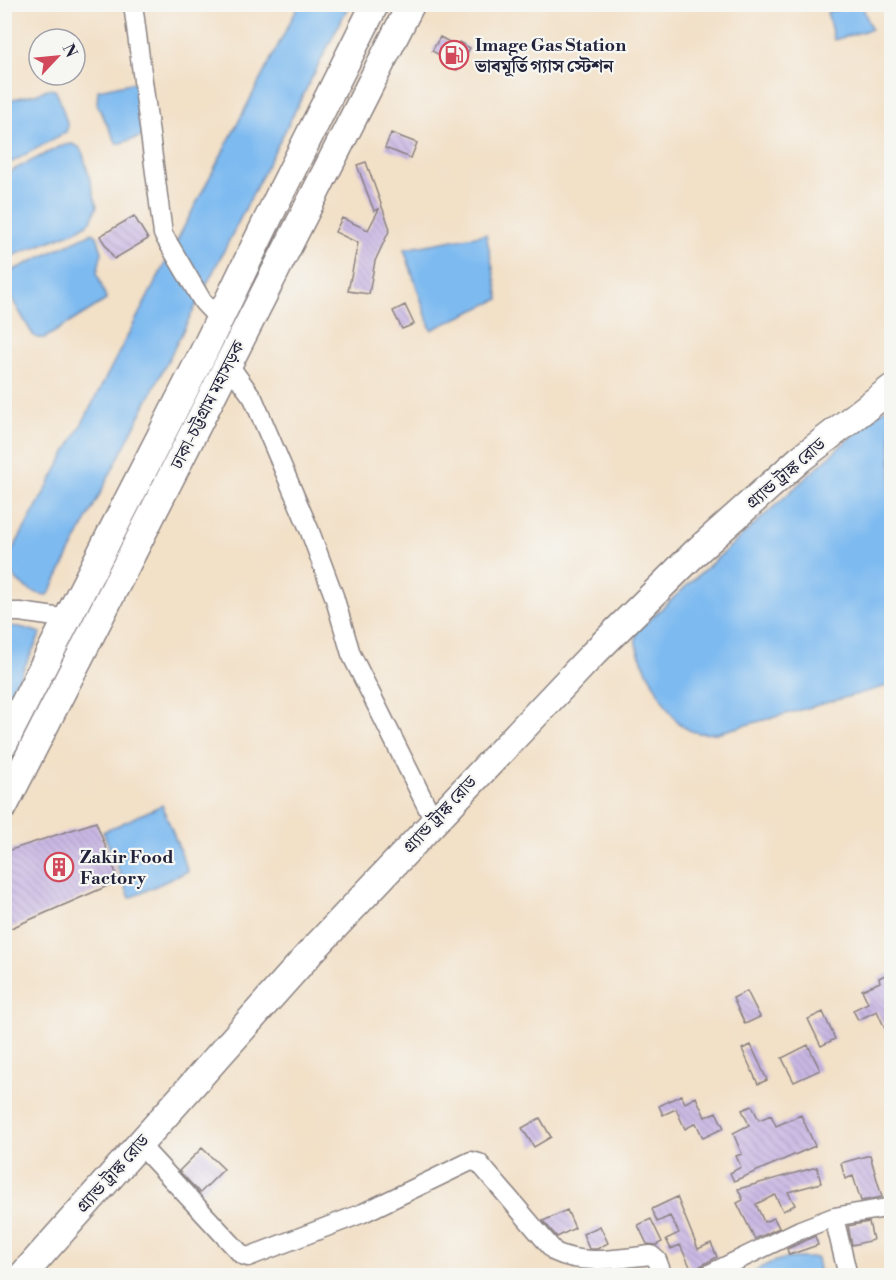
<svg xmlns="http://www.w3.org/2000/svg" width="896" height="1280" font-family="'Libre Bodoni','Noto Serif Bengali',serif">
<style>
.water{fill:#7dbaf0;stroke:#506e96;stroke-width:1.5}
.building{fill:url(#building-back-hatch)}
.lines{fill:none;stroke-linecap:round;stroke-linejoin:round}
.minor-casing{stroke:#8a8181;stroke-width:21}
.highway-casing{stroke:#8a8181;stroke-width:30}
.minor{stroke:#fff;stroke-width:18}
.highway{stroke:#fff;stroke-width:27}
.labels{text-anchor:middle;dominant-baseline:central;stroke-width:4.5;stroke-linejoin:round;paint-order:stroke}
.poi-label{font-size:18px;font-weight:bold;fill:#22223b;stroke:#f6f6f2;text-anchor:start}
.street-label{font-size:18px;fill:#22223b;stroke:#f6f6f2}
</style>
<defs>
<pattern id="building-back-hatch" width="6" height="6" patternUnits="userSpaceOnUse" patternTransform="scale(1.5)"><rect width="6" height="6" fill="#c9b7e3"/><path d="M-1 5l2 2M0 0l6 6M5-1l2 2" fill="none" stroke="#ac9dc4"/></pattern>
</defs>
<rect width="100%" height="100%" fill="#f6f6f2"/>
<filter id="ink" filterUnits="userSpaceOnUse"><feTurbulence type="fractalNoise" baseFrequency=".0167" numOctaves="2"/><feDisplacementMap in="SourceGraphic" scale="12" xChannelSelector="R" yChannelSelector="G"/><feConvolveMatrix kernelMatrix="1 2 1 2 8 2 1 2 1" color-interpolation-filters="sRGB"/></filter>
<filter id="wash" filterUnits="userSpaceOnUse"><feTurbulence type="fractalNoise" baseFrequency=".008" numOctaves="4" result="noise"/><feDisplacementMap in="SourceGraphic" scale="24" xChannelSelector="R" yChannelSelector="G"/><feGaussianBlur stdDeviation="1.35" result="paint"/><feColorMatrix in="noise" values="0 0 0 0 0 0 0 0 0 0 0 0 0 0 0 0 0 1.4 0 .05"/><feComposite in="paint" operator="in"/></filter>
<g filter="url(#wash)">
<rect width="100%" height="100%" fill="#f2e0c7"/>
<!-- water -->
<path class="water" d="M299 5H349L49 594 46 595C26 592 4 576 10 555L86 416Z
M857 5H862L871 29 834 40 827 12Z
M136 82 147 135 117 144 97 104 98 90Z
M47 89 55 90 58 95 68 126 66 132 5 166V101L39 93Z
M72 144 79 147 83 154 97 206 91 221 78 230 5 259V174L61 146Z
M92 233 97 236 102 252 97 273 106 298V300L45 338H37L33 335 5 287V274Z
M486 234 499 299 431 330 404 249Z
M891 407V685L717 733C703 734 692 734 681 725 669 716 640 660 636 644 635 640 636 635 637 631L863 426 886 408Z
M7 626 20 627 41 633 5 707 4 627Z
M162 805 188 871 130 898 103 832Z
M790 1258H817L820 1275H755L756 1271C767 1263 776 1260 790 1258Z"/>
<g id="blocks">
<!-- building -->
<path class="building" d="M440 37 457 46 459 42 470 48 457 70 448 65 451 61 432 51Z
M391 133 417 143 411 158 385 148Z
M366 162 390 229 375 261 369 294 348 291 358 243 335 232 342 218 368 230 379 209 374 211 357 165Z
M134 216 148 239 114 259 100 236Z
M405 305 414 324 402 329 393 311Z
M96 822 119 881 4 931V852Z
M891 972V1042L877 1011 858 1020 853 1010 868 1003 862 990 880 982 879 978Z
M747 991 760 1017 745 1024 733 998Z
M823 1012 835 1039 821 1046 808 1019Z
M751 1045 767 1080 758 1084 742 1049Z
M808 1045 820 1070 794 1082 782 1058Z
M681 1095 685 1103 696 1097 705 1117 716 1112 724 1128 703 1138 696 1123 685 1129 676 1109 663 1115 659 1106Z
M752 1106 759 1120 771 1115 776 1126 801 1115 815 1146 734 1181 730 1173 741 1167 736 1156 742 1154 733 1133 749 1125 742 1110Z
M540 1118 551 1137 534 1147 522 1128Z
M202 1148 224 1169 200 1193 179 1171Z
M870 1155 882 1197 861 1201 853 1176 845 1179 841 1163Z
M817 1167 821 1183 788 1192 795 1205 783 1211 775 1195 756 1204 764 1222 774 1218 779 1228 755 1239 737 1203 743 1200 738 1189Z
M677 1197 698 1249 711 1243 717 1257 700 1266 694 1275 680 1245 671 1249 666 1239 679 1233 670 1216 657 1222 652 1209Z
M567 1210 575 1228 557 1237 543 1221Z
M651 1219 662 1242 656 1245 647 1244 638 1225Z
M869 1222 873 1240 852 1245 848 1226Z
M600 1226 608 1243 597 1249H589L583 1234Z
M815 1236 818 1245 789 1255 787 1249Z"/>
</g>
</g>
<g filter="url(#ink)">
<use href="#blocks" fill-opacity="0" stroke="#8a8181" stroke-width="1.5"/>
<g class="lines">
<!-- minor casing -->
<g class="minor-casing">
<path id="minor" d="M133 4 163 234 203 302 219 319
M229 365 253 398 309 529 334 596 351 654 434 821
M4 612H20L69 619
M139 1144 242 1255 248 1257 363 1213 471 1161 479 1163 555 1252C584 1266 620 1258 651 1255L657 1260 663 1276
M834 1217 892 1207
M705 1276 800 1230 834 1217 848 1276"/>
</g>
<!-- highway casing -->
<g class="highway-casing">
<path id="highway" d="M4 743 203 353 278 198 375 4
M4 806 411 4
M22 1276 310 953 594 653 696 552 800 459 892 388"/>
</g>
<!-- minor -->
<use href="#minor" class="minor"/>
<!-- highway -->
<use href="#highway" class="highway"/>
</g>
</g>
<!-- icons -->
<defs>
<g id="fuel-ring" transform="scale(1.5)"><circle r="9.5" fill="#f6f6f2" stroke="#d1495b" stroke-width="1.5"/><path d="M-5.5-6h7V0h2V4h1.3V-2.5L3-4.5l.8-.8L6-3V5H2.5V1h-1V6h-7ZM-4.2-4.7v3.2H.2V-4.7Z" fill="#d1495b"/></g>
<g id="building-ring" transform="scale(1.5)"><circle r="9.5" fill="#f6f6f2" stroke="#d1495b" stroke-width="1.5"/><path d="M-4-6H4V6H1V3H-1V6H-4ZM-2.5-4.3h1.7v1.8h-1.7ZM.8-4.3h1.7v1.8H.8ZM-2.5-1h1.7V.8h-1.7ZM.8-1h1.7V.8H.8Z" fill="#d1495b"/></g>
</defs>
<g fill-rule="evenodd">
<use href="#fuel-ring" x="454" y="55"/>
<use href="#building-ring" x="59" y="867"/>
</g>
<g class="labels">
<!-- poi labels -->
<g class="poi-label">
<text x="475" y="45">Image Gas Station<tspan x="475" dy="21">ভাবমূর্তি গ্যাস স্টেশন</tspan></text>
<text x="80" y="857">Zakir Food<tspan x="80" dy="21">Factory</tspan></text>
</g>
<!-- street labels -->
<g class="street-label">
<text transform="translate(208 405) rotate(-63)">ঢাকা-চট্টগ্রাম মহাসড়ক</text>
<text transform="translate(786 474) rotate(-41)">গ্র্যান্ড ট্রাঙ্ক রোড</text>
<text transform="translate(440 815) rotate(-47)">গ্র্যান্ড ট্রাঙ্ক রোড</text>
<text transform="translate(113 1174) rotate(-48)">গ্র্যান্ড ট্রাঙ্ক রোড</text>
</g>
</g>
<!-- margin -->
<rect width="896" height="1280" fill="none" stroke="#f6f6f2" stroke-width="24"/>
<!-- north arrow -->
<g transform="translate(57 57) rotate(64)"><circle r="28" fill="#f6f6f2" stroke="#a1a1a9" stroke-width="1.5"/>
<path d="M0-4.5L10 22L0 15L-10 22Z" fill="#d1495b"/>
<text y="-9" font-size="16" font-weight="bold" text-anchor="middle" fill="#22223b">N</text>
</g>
</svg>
